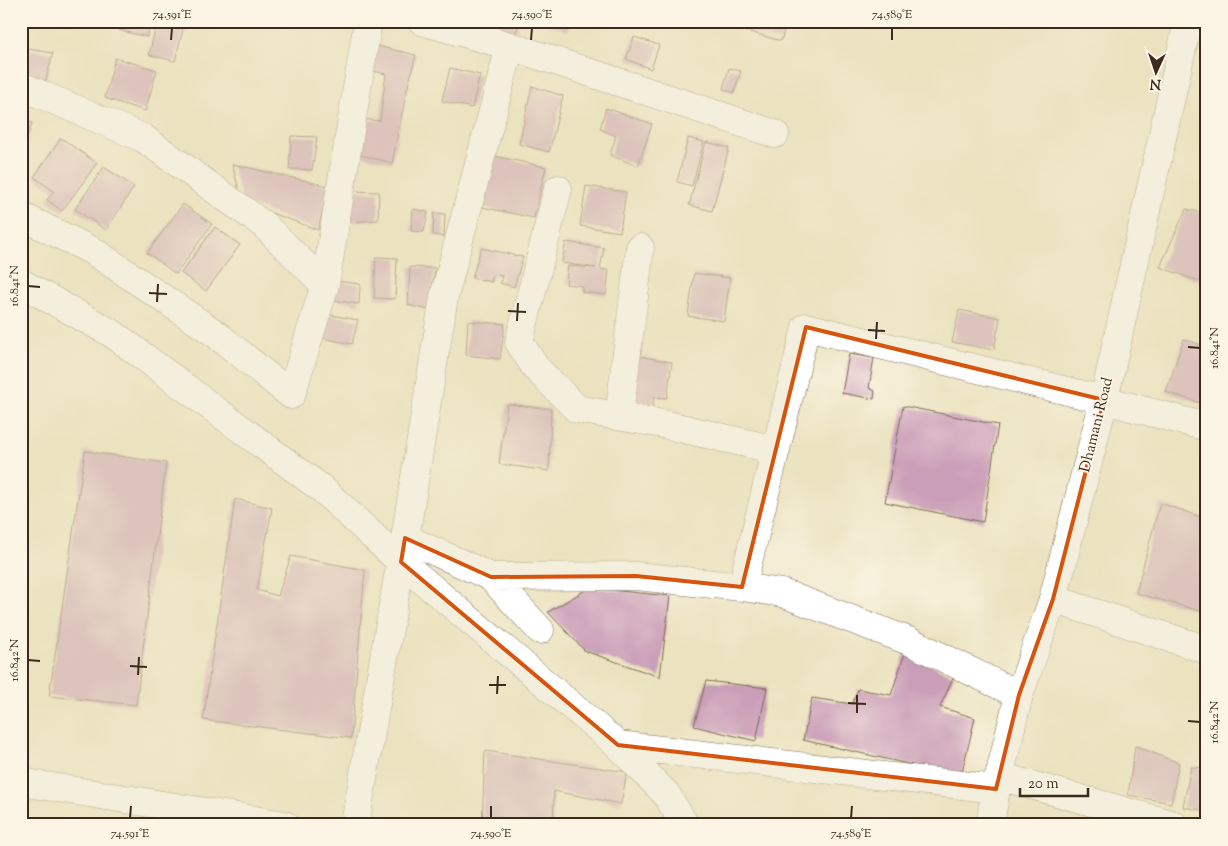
<svg xmlns="http://www.w3.org/2000/svg" width="1228" height="846" font-family="'Sorts Mill Goudy',serif">
<style>
.building{fill:#ca9eb8}
.lines{fill:none;stroke-linecap:round;stroke-linejoin:round}
.minor-casing{stroke:#796a56;stroke-width:29}
.major-casing{stroke:#796a56;stroke-width:29}
.minor{stroke:#fff;stroke-width:28}
.major{stroke:#fff;stroke-width:28}
.marked{fill:none;stroke:#d7540e;stroke-width:4;stroke-linejoin:round}
.ticks{fill:none;stroke:#3b2a1e;stroke-width:2}
.labels{text-anchor:middle;dominant-baseline:central;stroke-width:4;stroke-linejoin:round;paint-order:stroke}
.street-label{font-size:15px;fill:#3b2a1e;stroke:#fcf5e5}
.neatline{fill:none;stroke:#3b2a1e;stroke-width:2}
.ticks-label{font-size:12px;text-anchor:middle;fill:#3b2a1e}
</style>
<rect width="100%" height="100%" fill="#fcf5e5"/>
<filter id="ink" filterUnits="userSpaceOnUse"><feTurbulence type="fractalNoise" baseFrequency=".02" numOctaves="2"/><feDisplacementMap in="SourceGraphic" scale="10" xChannelSelector="R" yChannelSelector="G"/><feConvolveMatrix kernelMatrix="1 2 1 2 8 2 1 2 1" color-interpolation-filters="sRGB"/></filter>
<filter id="wash" filterUnits="userSpaceOnUse"><feTurbulence type="fractalNoise" baseFrequency=".0096" numOctaves="4" result="noise"/><feDisplacementMap in="SourceGraphic" scale="20" xChannelSelector="R" yChannelSelector="G"/><feGaussianBlur stdDeviation="1.12" result="paint"/><feColorMatrix in="noise" values="0 0 0 0 0 0 0 0 0 0 0 0 0 0 0 0 0 1.4 0 .05"/><feComposite in="paint" operator="in"/></filter>
<g filter="url(#wash)">
<rect width="100%" height="100%" fill="#ebe2bf"/>
<g id="blocks">
<!-- building -->
<path class="building" d="M121 21H151L147 37 119 30Z
M157 21H185L175 61 149 55Z
M484 21H520L515 35 483 24Z
M539 21H571L568 31Z
M712 21H787L781 41Z
M634 37 659 45 651 69 626 59Z
M364 43 416 55 406 94 392 163 357 154 361 119 380 121 386 74 365 69Z
M21 48 53 53 44 87 21 79Z
M115 58 157 70 145 111 105 98Z
M450 68 480 75 472 108 442 101Z
M729 68 741 71 734 93 723 89Z
M532 86 563 96 549 152 519 144Z
M606 108 652 124 638 166 610 155 616 136 600 129Z
M21 119 32 123 22 154H21Z
M291 136 317 137 312 170 289 169Z
M61 138 97 163 62 211 47 200 54 191 34 177Z
M688 138 704 142 692 186 677 182Z
M706 142 729 148 712 211 689 205Z
M494 156 546 167 534 218 482 207Z
M232 164 328 186 318 230 242 202Z
M104 167 134 187 106 230 75 209Z
M586 186 626 192 620 232 580 226Z
M352 191 379 192 378 220 349 222Z
M183 204 212 224 176 274 147 253Z
M413 209 428 212 424 232 411 231Z
M1186 209 1207 214V284L1160 267Z
M434 213 445 214 444 237 433 235Z
M215 227 240 245 206 291 181 273Z
M566 242 604 248 600 269 609 270 606 295 582 292V286L566 284 568 266 596 268 562 263Z
M481 248 523 257 514 287 500 283 502 276 494 274 491 282 472 278Z
M376 257 397 258 395 299 374 298Z
M410 267 435 268 429 310 408 305Z
M694 273 730 278 724 321 688 316Z
M336 281 360 284 359 304 333 300Z
M959 310 1000 318 994 350 952 342Z
M326 314 358 320 352 344 322 338Z
M468 321 505 324 500 359 466 355Z
M1184 339 1207 347V405L1166 392Z
M849 354 874 358 869 388 875 391 874 399 842 393Z
M638 356 672 362 667 398 654 397 652 410 630 406Z
M507 404 551 409 549 471 499 464Z
M903 406 998 425 983 522 885 502Z
M85 451 166 463 136 705 49 696Z
M235 499 272 508 257 590 278 596 291 556 365 570 351 738 203 720Z
M1160 503 1207 519V613L1136 593Z
M589 588 670 596 660 677 585 651 548 612Z
M905 653 954 676 940 707 975 718 961 776 803 740 812 698 852 704 858 689 891 695Z
M706 681 767 688 756 741 694 726Z
M1135 746 1179 763 1171 803 1128 795Z
M485 751 627 772 621 804 554 791 553 825H482Z
M1191 767 1207 768V811L1183 807Z"/>
</g>
</g>
<g filter="url(#ink)">
<use href="#blocks" fill-opacity="0" stroke="#796a56" stroke-width="1"/>
<g class="lines">
<!-- minor casing -->
<g class="minor-casing">
<path id="minor" d="M422 21 510 46 775 134
M1198 21 1207 24
M510 46 444 297 405 538 491 577 636 576 742 587 782 593 909 641 1019 695
M21 86 143 138 264 225 325 285 368 21
M558 189 519 342 536 368 577 409 663 424 776 450
M21 216 93 251 216 334 291 395 325 285
M21 283 113 334 322 489 401 562 618 745 666 794 685 825
M619 416 640 248
M491 577 540 630
M742 587 806 327 1104 400 1207 427
M1053 599 1207 650
M618 745 996 789
M999 776 1174 825
M21 782 285 825
M355 825 403 548"/>
</g>
<!-- major casing -->
<g class="major-casing">
<path id="major" d="M990 825 996 789 1019 695 1053 599 1104 400 1188 21"/>
</g>
<!-- minor -->
<use href="#minor" class="minor"/>
<!-- major -->
<use href="#major" class="major"/>
</g>
</g>
<!-- marked area -->
<path d="M0 0H1228V846H0ZM806 327 1104 400 1053 599 1019 695 996 789 618 745 401 562 405 538 491 577 636 576 742 587Z" fill="#ebe2bf" fill-opacity=".55" fill-rule="evenodd"/>
<path class="marked" d="M806 327 1104 400 1053 599 1019 695 996 789 618 745 401 562 405 538 491 577 636 576 742 587Z"/>
<!-- ticks -->
<path class="ticks" d="M171 40 172 28M531 40 532 28M892 40V28M28 286 40 287M149 293 167 294M157 302 158 284M508 311 526 312M517 321 518 303M868 330 885 331M876 339 877 322M1188 347 1200 348M28 660 40 661M130 666 147 667M138 675 139 657M489 685H506M497 694 498 676M848 703 866 704M857 713V695M1188 721 1200 722M130 818 131 806M491 818V806M851 818 852 806"/>
<g class="labels">
<!-- street labels -->
<g class="street-label">
<text transform="translate(1097 425) rotate(-76)">Dhamani Road</text>
</g>
</g>
<!-- margin -->
<rect width="1228" height="846" fill="none" stroke="#fcf5e5" stroke-width="55"/>
<!-- north arrow -->
<g transform="translate(1156 72) rotate(183)" stroke="#fcf5e5" stroke-width="4" paint-order="stroke">
<path d="M0-4L9 19L0 12L-9 19Z" fill="#3b2a1e"/>
<text y="-8" font-size="14" font-weight="bold" text-anchor="middle" fill="#3b2a1e">N</text>
</g>
<!-- scale -->
<path d="M1020 788v8h68v-8" fill="none" stroke="#3b2a1e" stroke-width="2.5"/>
<text x="1028" y="788" font-size="15" fill="#3b2a1e" stroke="#fcf5e5" stroke-width="4" paint-order="stroke">20 m</text>
<rect x="28" y="28" width="1172" height="790" class="neatline"/>
<g class="ticks-label">
<text x="172" y="18">74.591°E</text>
<text x="532" y="18">74.590°E</text>
<text x="892" y="18">74.589°E</text>
<text transform="translate(14 286) rotate(-90)" y="4">16.841°N</text>
<text transform="translate(1214 348) rotate(-90)" y="4">16.841°N</text>
<text transform="translate(14 660) rotate(-90)" y="4">16.842°N</text>
<text transform="translate(1214 722) rotate(-90)" y="4">16.842°N</text>
<text x="130" y="837">74.591°E</text>
<text x="491" y="837">74.590°E</text>
<text x="851" y="837">74.589°E</text>
</g>
</svg>
